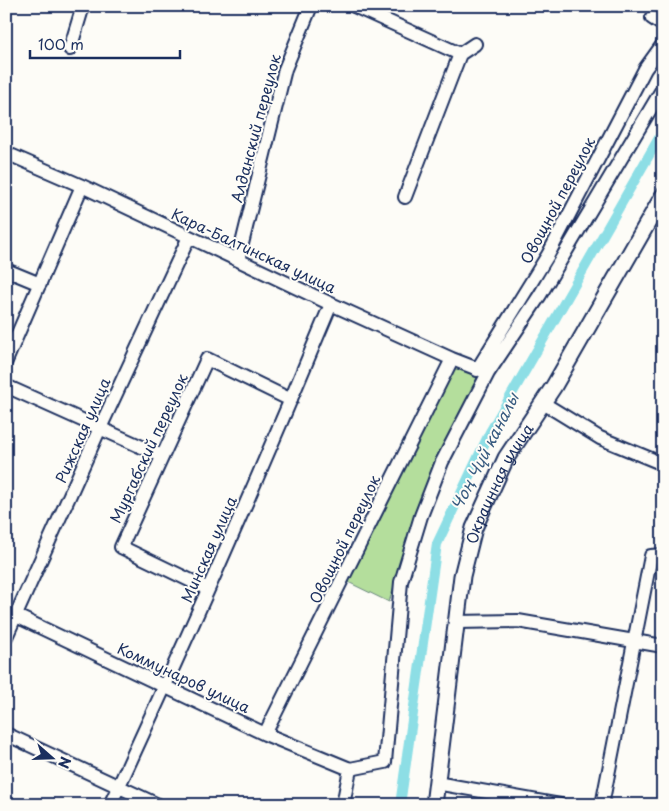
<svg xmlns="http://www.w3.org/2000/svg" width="669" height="811" font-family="'Playpen Sans',sans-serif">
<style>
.green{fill:#b4de9c;stroke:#68867d}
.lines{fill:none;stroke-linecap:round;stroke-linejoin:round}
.canal{stroke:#8ddee5;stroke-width:10}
.minor-casing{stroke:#1b2f5e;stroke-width:16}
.tertiary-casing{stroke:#1b2f5e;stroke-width:19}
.minor{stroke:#fdfcf7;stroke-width:12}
.tertiary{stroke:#fdfcf7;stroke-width:15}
.labels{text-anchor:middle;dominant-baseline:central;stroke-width:4;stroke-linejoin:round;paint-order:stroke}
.street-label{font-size:15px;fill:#1b2f5e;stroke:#fdfcf7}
.water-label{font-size:16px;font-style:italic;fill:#385b80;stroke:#fdfcf7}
</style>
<rect width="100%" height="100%" fill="#fdfcf7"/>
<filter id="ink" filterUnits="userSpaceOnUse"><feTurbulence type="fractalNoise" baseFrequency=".02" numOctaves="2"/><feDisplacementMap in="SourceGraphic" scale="10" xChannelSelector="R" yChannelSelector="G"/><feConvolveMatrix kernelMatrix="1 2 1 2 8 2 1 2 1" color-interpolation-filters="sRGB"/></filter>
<g filter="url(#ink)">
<!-- green -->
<path class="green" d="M453 366 480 377 415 518 389 602 346 581Z"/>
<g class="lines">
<!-- canal -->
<path class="canal" d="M400 805 437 544 490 432 663 131"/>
<!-- minor casing -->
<g class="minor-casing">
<path id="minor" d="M354 6 460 54
M652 18 663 25
M70 49 83 6
M6 153 82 186 331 304 452 359 488 373
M405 197 460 54 475 44
M238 260 285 69 311 6
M6 270 40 284
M6 361 82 186
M477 370 548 255 645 69 663 44
M6 386 162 456
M543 403 600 438 663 464
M208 589 121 547 207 359 291 400
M6 611 265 734 350 769
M456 622 518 621 663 646
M6 637 100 428 189 237
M6 734 158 805
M265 734 452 359
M350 769 385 762 401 582 421 516 442 462 488 373 540 295 663 88
M436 783 560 805
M110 805C187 640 261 472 331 304
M343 805 350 769
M602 805 651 556 663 555"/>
</g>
<!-- tertiary casing -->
<g class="tertiary-casing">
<g id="tertiary">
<path id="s1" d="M434 805 462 576 474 528 506 458 554 386 663 196"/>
</g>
</g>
<!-- minor -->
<use href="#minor" class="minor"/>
<!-- tertiary -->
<use href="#tertiary" class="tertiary"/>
</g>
</g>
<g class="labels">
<!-- street labels -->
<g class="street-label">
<text transform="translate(255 128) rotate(-75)">Алданский переулок</text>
<text transform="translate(557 200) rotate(-62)">Овощной переулок</text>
<text transform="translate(254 250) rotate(25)">Кара-Балтинская улица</text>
<text transform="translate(82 430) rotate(-66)">Рижская улица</text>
<text transform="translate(148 448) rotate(-65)">Мургабский переулок</text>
<text stroke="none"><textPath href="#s1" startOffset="331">Окраинная улица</textPath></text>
<text transform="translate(344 539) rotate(-64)">Овощной переулок</text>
<text transform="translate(208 549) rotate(-66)">Минская улица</text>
<text transform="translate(184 677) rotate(25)">Коммунаров улица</text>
</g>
<!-- water labels -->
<g class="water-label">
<text transform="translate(484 451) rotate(-63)">Чоң Чүй каналы</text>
</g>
</g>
<!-- margin -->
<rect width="669" height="811" fill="none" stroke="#fdfcf7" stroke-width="25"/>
<rect x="12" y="12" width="644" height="786" fill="none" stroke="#1b2f5e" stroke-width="2" filter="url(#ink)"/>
<!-- north arrow -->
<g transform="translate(52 758) rotate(110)" stroke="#fdfcf7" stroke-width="4" paint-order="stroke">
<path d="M0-4L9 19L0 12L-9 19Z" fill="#1b2f5e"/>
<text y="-8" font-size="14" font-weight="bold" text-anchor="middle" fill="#1b2f5e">N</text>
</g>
<!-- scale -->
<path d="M30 50v8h150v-8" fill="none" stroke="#1b2f5e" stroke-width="2.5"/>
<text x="38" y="50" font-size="15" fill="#1b2f5e" stroke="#fdfcf7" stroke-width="4" paint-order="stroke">100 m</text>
</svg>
